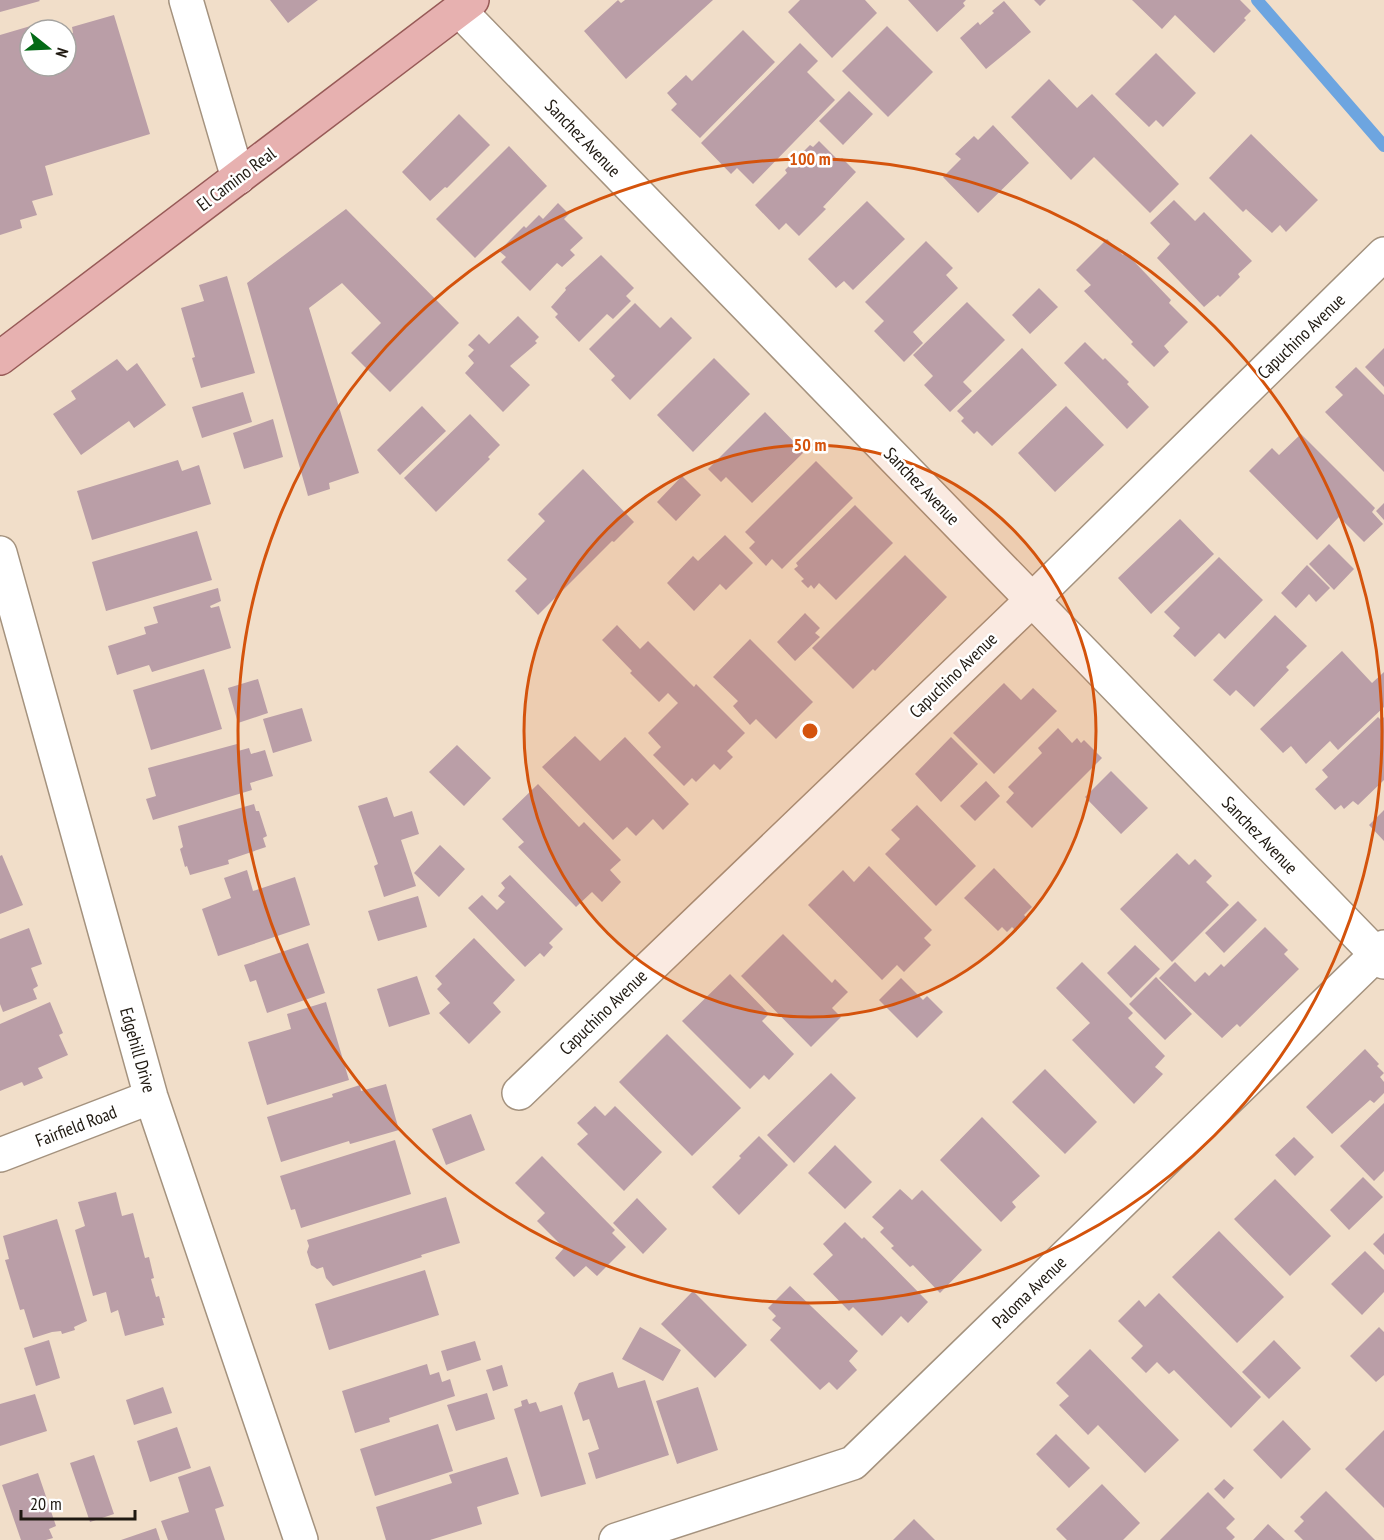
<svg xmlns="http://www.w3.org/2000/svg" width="1384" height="1540" font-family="'PT Sans Narrow',sans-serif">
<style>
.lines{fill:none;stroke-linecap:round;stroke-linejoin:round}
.stream{stroke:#6da5e0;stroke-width:12}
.building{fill:#ba9ea7}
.minor-casing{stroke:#a4927e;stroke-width:36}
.primary-casing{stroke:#975a57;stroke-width:36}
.minor{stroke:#fff;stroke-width:33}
.primary{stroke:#e7b1b0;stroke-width:33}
.ring{fill:none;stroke:#d4530c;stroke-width:3}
.labels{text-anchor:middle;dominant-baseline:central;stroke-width:5;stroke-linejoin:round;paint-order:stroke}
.street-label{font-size:18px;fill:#1f1911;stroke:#fff}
.centre{fill:#d4530c;stroke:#fff;stroke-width:3}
.ring-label{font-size:18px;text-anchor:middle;font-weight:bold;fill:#d4530c;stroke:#fff;stroke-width:5;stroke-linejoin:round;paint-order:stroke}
</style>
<rect width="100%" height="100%" fill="#f1dec9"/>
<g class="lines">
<!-- stream -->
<path class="stream" d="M1257 0 1384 146"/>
</g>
<!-- building -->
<path class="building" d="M0 0H39L40 1 0 12Z
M270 0H318L288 23Z
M618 0 621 3 625 0H713L626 79 584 31Z
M800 0H865L877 13 832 58 788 12Z
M908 0H966L963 3 965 6 937 32Z
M1034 0H1046L1040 6Z
M1132 0H1240L1251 11 1244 18 1246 20 1214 53 1175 15 1162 29Z
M1004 1 1031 32 986 69 960 38 978 22 980 25 994 13 992 11Z
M114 15 150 134 45 166 53 195 32 201 37 215 20 220 22 228 0 235V35L34 25 36 30H30V66H66V35L73 33 72 27Z
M887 26 933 72 888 117 842 71Z
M743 30 775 62 700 138 671 110 677 104 667 93 686 75 692 81Z
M800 43 818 61 807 72 835 100 753 184 737 168 731 174 701 143Z
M1156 53 1196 93 1163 127 1156 120 1149 127 1115 94Z
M1049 79 1077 108 1092 94 1179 184 1150 213 1094 157 1071 180 1011 117Z
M849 91 873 114 843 145 819 121Z
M459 114 490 145 447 188 445 187 430 201 402 172Z
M993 125 1029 163 978 213 943 177 961 159 955 154 974 136 978 140Z
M1251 134 1318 200 1286 232 1280 225 1272 233 1246 209 1243 212 1209 178Z
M819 141 839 161 842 158 856 172 823 207 826 209 799 236 786 223 779 230 755 205 787 173 785 170 810 145 813 147Z
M509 146 547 186 475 258 436 219Z
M1174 200 1195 221 1204 212 1252 261 1238 274 1240 277 1220 297 1218 295 1204 307 1157 258 1170 244 1150 223Z
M867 201 905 239 853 290 844 281 836 288 808 259Z
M558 203 569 214 564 219 583 238 570 250 575 255 562 267 557 263 530 291 501 262 506 257 499 251 524 226 526 228 539 215 543 219Z
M346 209 459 323 390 392 351 353 381 323 342 283 309 308 359 473 329 483 330 489 308 496 247 283Z
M1107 239 1123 255 1125 252 1171 300 1169 303 1188 322 1164 346 1169 352 1154 367 1131 344 1133 342 1084 291 1091 285 1076 270Z
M926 241 953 268 946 275 958 288 913 332 923 343 904 362 874 331 884 321 865 302Z
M601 255 634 288 626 296 631 301 613 319 607 314 579 342 555 317 558 314 551 307 566 290 565 288Z
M227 276 255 373 201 388 192 358 195 357 181 308 204 301 199 285Z
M1039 288 1058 307 1030 334 1012 315Z
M967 302 1005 340 963 382 972 391 950 412 924 385 933 376 913 355Z
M635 303 660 328 671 317 692 338 630 400 611 380 615 376 589 349Z
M518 316 539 337 535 341 537 343 510 366 530 385 503 412 465 373 474 363 468 356 474 350 468 345 479 334 489 344Z
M1085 342 1103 360 1105 358 1129 382 1127 384 1149 407 1127 429 1064 363Z
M1022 348 1057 385 992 446 977 431 974 434 961 421 964 418 957 411Z
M1384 348V387L1365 367Z
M714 358 750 394 693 452 657 415Z
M117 359 127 371 137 363 166 405 134 428 129 421 81 455 53 414 76 399 71 391Z
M1356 367 1384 395V472L1325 412 1343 395 1335 387Z
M243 392 252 422 202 438 192 407Z
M422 406 446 431 400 475 377 450Z
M1066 406 1104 445 1055 492 1018 453Z
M765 412 804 452 752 503 726 477 721 482 708 469Z
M470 414 500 445 488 457 490 459 436 512 404 478Z
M273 419 283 457 244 469 233 433Z
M1301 434 1375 508 1372 512 1383 524 1364 542 1339 517 1317 540 1249 471 1272 448 1279 455Z
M178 460 182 471 199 465 211 504 92 540 77 491Z
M816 461 853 498 782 569 772 559 766 566 749 548 755 542 745 532Z
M583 469 634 522 614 542 612 541 538 615 515 591 527 579 507 560 545 521 538 514Z
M682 476 701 495 676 521 657 502Z
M1384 503V520L1376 511Z
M855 505 893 543 836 600 819 583 814 589 811 585 808 588 801 581 804 579 794 569 798 566 796 563Z
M1180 519 1214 554 1151 614 1118 578Z
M197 531 212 580 106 611 92 562Z
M725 535 753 563 726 590 720 584 694 611 667 583 693 556 698 561Z
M1329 544 1354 569 1334 590 1309 564Z
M905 555 947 597 875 671 873 669 853 689 812 648Z
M1219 557 1263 600 1225 639 1219 633 1195 657 1173 636 1180 628 1164 612Z
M1307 565 1330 588 1316 602 1309 594 1296 608 1281 593Z
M218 588 221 601 210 606 211 608 219 606 231 648 152 672 149 665 117 675 108 646 146 634 144 627 158 623 153 607Z
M805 613 820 628 815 633 820 637 795 661 777 642Z
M1275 615 1307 646 1286 667 1289 670 1254 707 1236 690 1230 696 1213 680Z
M617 625 640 649 648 641 694 687 696 684 745 733 727 751 733 757 720 770 714 764 696 782 692 778 684 786 653 755 661 747 648 733 678 703 668 693 659 702 630 673 632 671 602 640Z
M750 639 813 702 776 739 756 719 750 725 733 706 738 701 713 677Z
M1342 651 1372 683 1384 672V707L1338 750 1330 741 1306 764 1291 746 1283 753 1260 729Z
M204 669 222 729 151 750 133 690Z
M258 679 268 713 238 723 228 688Z
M1004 683 1021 700 1033 688 1057 711 994 774 953 733Z
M302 708 312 741 273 753 263 719Z
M1378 717 1381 720 1384 717V780L1358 805 1353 801 1344 809 1341 805 1335 810 1315 789 1328 777 1322 770Z
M1058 728 1072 743 1077 738 1081 743 1084 740 1102 758 1032 828 1006 802 1014 793 1008 787 1042 753 1038 748Z
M575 736 600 761 625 737 689 804 663 830 653 819 636 836 627 827 613 840 542 767Z
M951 737 978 764 941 802 915 774Z
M237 744 238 751 249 748 251 754 265 750 273 776 250 783 252 790 153 820 146 799 156 796 148 768Z
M457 745 491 778 464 806 429 772Z
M1111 771 1148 808 1121 834 1085 797Z
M986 781 1000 796 975 821 960 806Z
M538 784 579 827 584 822 621 860 610 870 621 882 602 902 592 892 576 907 518 847 524 842 502 819Z
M387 797 394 817 412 811 419 834 401 840 416 886 384 897 374 866 378 864 358 806Z
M254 804 256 811H259L267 836 263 838 266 847 228 860 229 864 190 875 187 866 185 867 180 849 183 847 178 826Z
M917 805 976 866 936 906 885 854 900 839 891 830Z
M1384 810V841L1369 825Z
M440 845 465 869 439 897 414 873Z
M1177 853 1189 865 1195 859 1212 876 1206 882 1229 905 1172 962 1120 909Z
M2 855 23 905 0 914V856Z
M869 866 932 930 924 938 931 945 904 972 897 965 882 980 808 905 843 870 854 882Z
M994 868 1032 907 1024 915 1028 919 1016 931 1012 927 1007 932 1002 927 998 931 964 898Z
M247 870 253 891 295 877 310 925 218 956 202 909 231 898 224 878Z
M510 875 563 929 549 943 553 947 544 957 540 953 525 967 468 908 482 895 497 910 505 902 498 896 505 888 501 883Z
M418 896 427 927 378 941 368 911Z
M1238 901 1257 920 1224 953 1205 933Z
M1265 927 1288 950 1284 954 1299 969 1240 1027 1237 1024 1222 1038 1159 978 1175 962 1195 982 1205 972 1209 976 1221 964 1224 967Z
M29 928 42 964 31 968 38 986 33 989 37 999 3 1012 0 1004V939Z
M783 934 832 983 835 979 848 992 832 1008 841 1017 811 1047 741 976Z
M474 938 515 980 493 1003 501 1012 469 1044 439 1013 450 1003 437 989 442 984 435 976Z
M308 943 325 993 267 1013 256 980 250 982 244 965Z
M1135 945 1160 969 1131 998 1107 973Z
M1082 962 1133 1013 1128 1018 1165 1056 1155 1067 1163 1074 1134 1104 1072 1040 1090 1023 1056 988Z
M730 974 769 1014 762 1021 794 1054 769 1080 764 1075 750 1089 682 1021Z
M417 976 430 1014 389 1027 377 989Z
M1156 977 1192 1014 1165 1040 1129 1004Z
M901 978 923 1000 927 996 943 1012 917 1038 879 1000Z
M50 1002 63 1033 59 1035 68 1055 38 1068 43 1078 24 1086 22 1082 0 1091V1024Z
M326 1002 349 1080 267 1105 248 1042 291 1029 287 1014Z
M667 1034 741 1108 692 1156 619 1082Z
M1365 1049 1379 1064 1377 1066 1384 1073 1380 1077 1384 1082V1093L1374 1103 1370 1100 1332 1134 1306 1107Z
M1045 1069 1097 1122 1065 1154 1012 1102Z
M831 1073 856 1098 794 1163 767 1135Z
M386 1084 399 1130 350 1144 349 1141 281 1162 267 1117 333 1097 332 1094 360 1085 361 1091Z
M1384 1103V1171L1374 1181 1340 1146Z
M595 1106 605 1116 615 1106 662 1152 624 1191 577 1144 588 1134 577 1123Z
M471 1114 485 1150 446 1165 432 1129Z
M982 1117 1040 1176 1012 1202 1016 1207 1001 1222 940 1160Z
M759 1136 788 1165 739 1215 712 1187 741 1158 739 1156Z
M1294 1137 1314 1157 1295 1176 1275 1155Z
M395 1140 411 1194 301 1228 295 1209 291 1210 280 1176Z
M835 1145 872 1182 845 1209 808 1173Z
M542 1156 615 1230 612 1233 626 1247 597 1276 586 1266 574 1277 555 1258 564 1248 537 1221 545 1213 515 1183Z
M1363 1177 1383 1197 1349 1230 1330 1210Z
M1275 1179 1331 1236 1290 1276 1234 1219Z
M900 1189 912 1200 922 1190 982 1250 940 1293 913 1265 910 1267 891 1248 894 1246 880 1232 884 1228 872 1217Z
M116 1192 122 1216 133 1213 145 1258 149 1257 154 1278 151 1279 156 1297 159 1296 165 1318H162L164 1325 125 1336 118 1310 111 1313 106 1292 93 1296 75 1230 85 1226 78 1202Z
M446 1197 460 1243 421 1255 422 1257 333 1286 326 1278 323 1267 317 1269 311 1265 307 1252 309 1246 307 1240Z
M637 1198 667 1229 643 1254 613 1223Z
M57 1219 87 1321 74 1327 75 1330 62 1334 61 1331 52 1332 33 1338 24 1309 20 1310 5 1260 9 1259 3 1236Z
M845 1222 862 1239 864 1237 928 1302 908 1323 901 1316 882 1336 853 1307 849 1311 813 1274 833 1255 823 1244Z
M1219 1231 1284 1297 1237 1343 1172 1277Z
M1384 1233V1255L1373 1244Z
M1365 1251 1384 1270V1292L1362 1315 1331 1284Z
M425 1270 439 1315 329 1350 315 1304Z
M790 1286 858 1351 849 1361 857 1370 837 1390 829 1382 820 1390 770 1340 781 1328 772 1320 776 1316 768 1308Z
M693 1291 747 1345 715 1378 661 1324Z
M1159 1293 1261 1397 1231 1428 1174 1370 1169 1374 1157 1362 1146 1373 1131 1358 1143 1346 1118 1321 1139 1300 1145 1307Z
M640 1327 681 1350 663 1381 622 1359Z
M1379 1327 1384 1332V1375L1376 1382 1350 1356Z
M49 1340 60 1378 36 1386 24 1348Z
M1274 1340 1301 1368 1269 1399 1242 1372Z
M475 1341 481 1360 447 1371 441 1351Z
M1090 1349 1179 1440 1145 1473 1098 1425 1088 1435 1059 1405 1069 1396 1056 1383Z
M427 1364 430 1375 439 1372 442 1382 450 1379 455 1396 389 1418 390 1422 355 1433 342 1391Z
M502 1365 508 1386 493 1391 486 1370Z
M613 1372 618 1388 645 1380 669 1455 596 1479 588 1453 599 1449 589 1419 583 1421 574 1393 579 1383Z
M163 1387 172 1413 134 1425 126 1400Z
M698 1387 718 1450 677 1464 656 1401Z
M487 1393 495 1419 456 1431 447 1405Z
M35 1394 47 1431 0 1446V1404Z
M527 1399 529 1404 536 1402 540 1412 562 1405 586 1484 541 1497 514 1409 522 1406 521 1401Z
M1283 1420 1311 1449 1281 1479 1253 1450Z
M438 1424 453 1471 375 1496 360 1449Z
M177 1427 191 1468 150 1482 137 1441Z
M1384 1430V1508L1345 1469Z
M1056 1434 1090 1468 1069 1488 1036 1454Z
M94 1455 114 1514 90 1522 70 1463Z
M507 1457 519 1494 477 1507 482 1524 430 1540H386L376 1507 452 1483 449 1475Z
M210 1466 224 1506 215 1509 225 1540H168L161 1521 189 1512 178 1477Z
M38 1473 56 1526 49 1529 53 1538 46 1540H21L2 1485Z
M1224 1479 1234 1488 1224 1499 1214 1489Z
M1102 1484 1140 1523 1123 1540H1067L1056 1529Z
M1326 1491 1375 1540H1303L1294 1531 1304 1521 1300 1517Z
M1208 1492 1235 1519 1226 1528 1235 1537 1232 1540H1160Z
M914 1519 935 1540H893Z
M1268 1524 1285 1540H1253Z
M156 1528 160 1540H121Z"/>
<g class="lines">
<!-- minor casing -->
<g class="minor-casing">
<path id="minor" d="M186 0 238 178
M459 10 1384 962
M0 553 151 1097 301 1540
M519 1093 1032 600 1384 254
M0 1155 151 1097
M616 1540 853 1463 1384 947"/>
</g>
<!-- primary casing -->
<g class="primary-casing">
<path id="primary" d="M0 358 472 0"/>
</g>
<!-- minor -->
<use href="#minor" class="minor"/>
<!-- primary -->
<use href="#primary" class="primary"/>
</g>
<!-- distance rings -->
<circle cx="810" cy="731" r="286" fill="#d4530c" fill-opacity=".12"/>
<g class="ring">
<circle cx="810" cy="731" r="286"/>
<circle cx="810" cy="731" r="572"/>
</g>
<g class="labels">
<!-- street labels -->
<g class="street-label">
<text transform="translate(583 138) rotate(46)">Sanchez Avenue</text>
<text transform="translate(236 179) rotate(-37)">El Camino Real</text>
<text transform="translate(1301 336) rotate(-44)">Capuchino Avenue</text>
<text transform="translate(922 486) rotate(46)">Sanchez Avenue</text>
<text transform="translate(953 675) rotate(-44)">Capuchino Avenue</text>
<text transform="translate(1260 835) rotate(46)">Sanchez Avenue</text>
<text transform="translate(603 1012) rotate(-44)">Capuchino Avenue</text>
<text transform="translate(138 1050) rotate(74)">Edgehill Drive</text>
<text transform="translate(76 1126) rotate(-21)">Fairfield Road</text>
<text transform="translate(1029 1292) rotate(-44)">Paloma Avenue</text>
</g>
</g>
<circle cx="810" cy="731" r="9" class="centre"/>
<g class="ring-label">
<text x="810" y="165">100 m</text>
<text x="810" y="451">50 m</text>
</g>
<!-- north arrow -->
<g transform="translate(48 48) rotate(108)"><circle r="28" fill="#ffffff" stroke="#a5a3a0" stroke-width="1.5"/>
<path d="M0-4.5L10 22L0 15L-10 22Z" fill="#036a16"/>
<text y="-9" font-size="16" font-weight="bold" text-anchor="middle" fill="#1f1911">N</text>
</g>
<!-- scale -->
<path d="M21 1510v9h114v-9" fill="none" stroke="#1f1911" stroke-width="3"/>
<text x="30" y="1510" font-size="18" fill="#1f1911" stroke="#ffffff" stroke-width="4.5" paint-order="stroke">20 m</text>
</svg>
